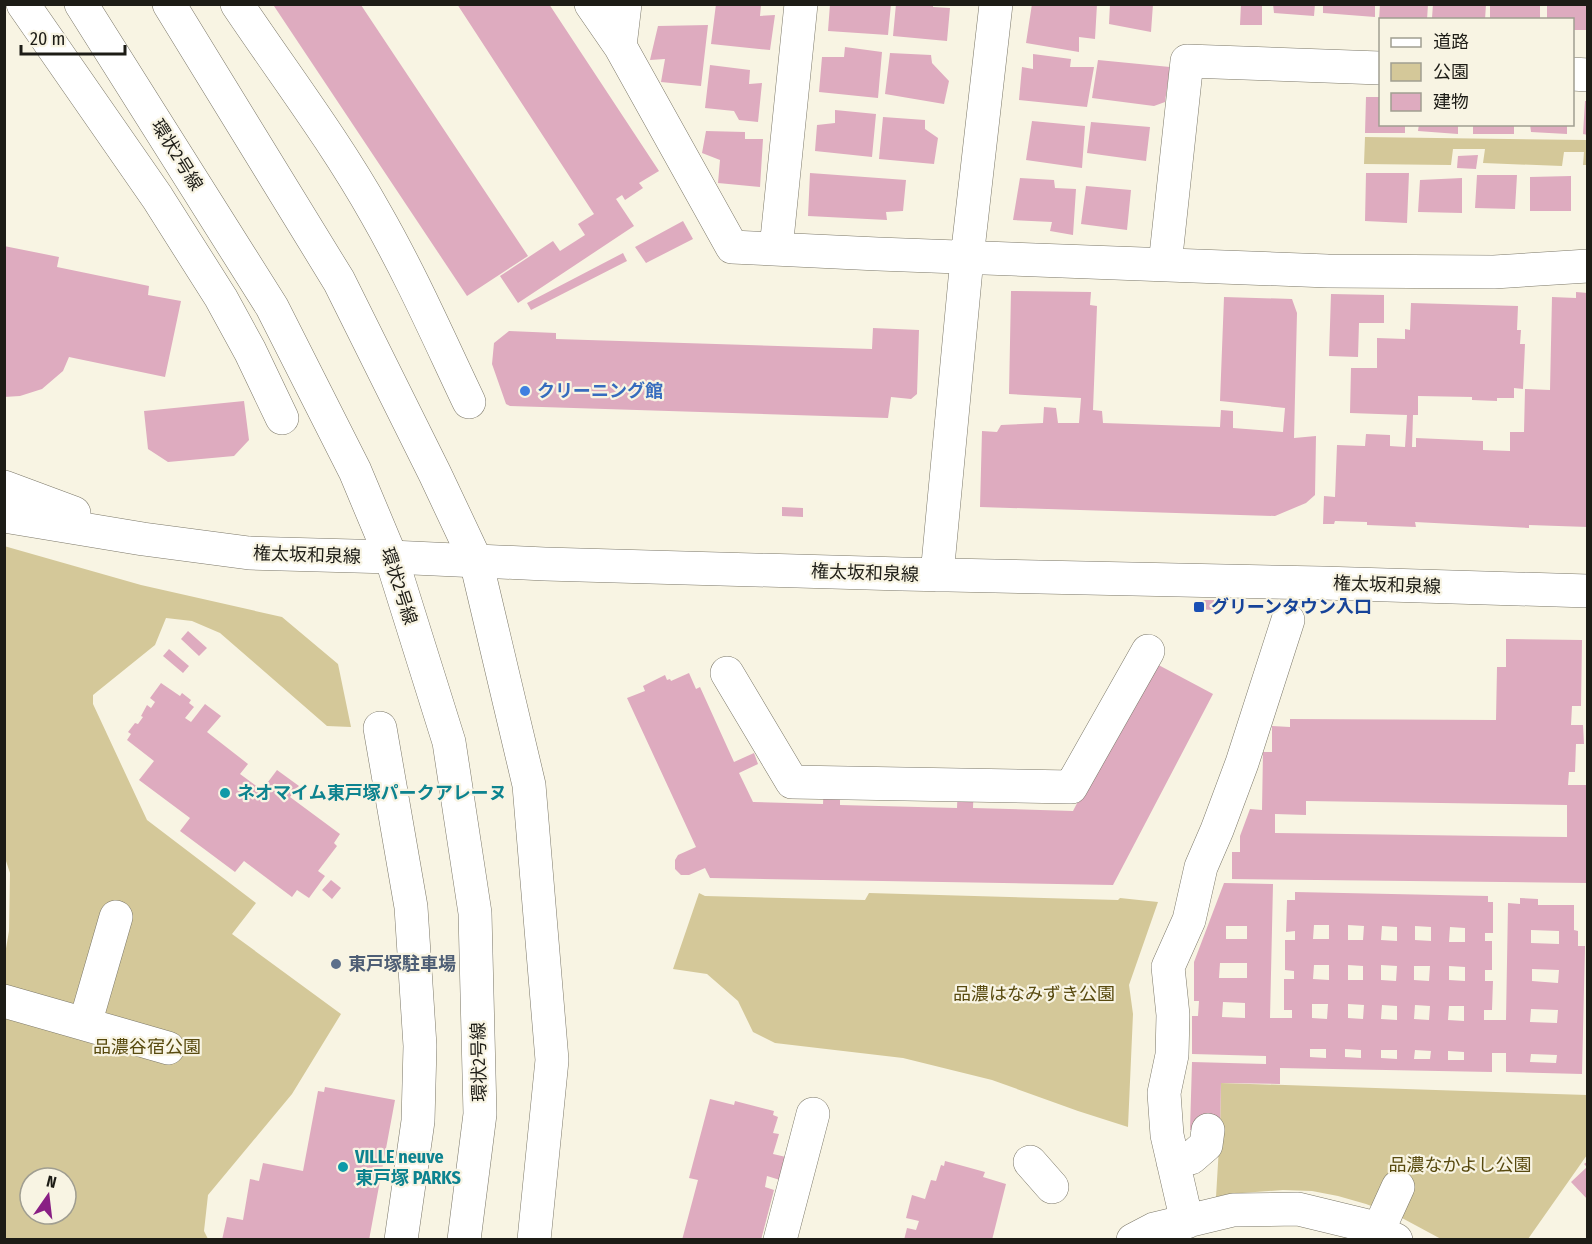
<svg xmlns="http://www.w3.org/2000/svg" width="1592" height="1244" font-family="'Fira Sans Condensed','Noto Sans JP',sans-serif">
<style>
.green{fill:#d4c899;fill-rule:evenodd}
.building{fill:#deabbf;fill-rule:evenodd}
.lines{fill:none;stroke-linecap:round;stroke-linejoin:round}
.minor-casing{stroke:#7c7869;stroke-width:34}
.major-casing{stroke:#7c7869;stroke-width:34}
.minor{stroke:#fff;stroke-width:33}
.major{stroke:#fff;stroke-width:33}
.shop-dot{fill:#3f7fe0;stroke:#f8f4e3;stroke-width:2}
.transit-dot{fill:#1a4fb4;stroke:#f8f4e3;stroke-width:2}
.culture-dot{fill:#0f9aa8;stroke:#f8f4e3;stroke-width:2}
.service-dot{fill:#5c6f8a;stroke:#f8f4e3;stroke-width:2}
.labels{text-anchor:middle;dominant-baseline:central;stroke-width:4.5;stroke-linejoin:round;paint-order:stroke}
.street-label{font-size:18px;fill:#1d1c16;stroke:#f8f4e3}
.shop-label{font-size:18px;font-weight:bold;fill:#366cbe;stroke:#f8f4e3;text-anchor:start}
.transit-label{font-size:18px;font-weight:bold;fill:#164399;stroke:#f8f4e3;text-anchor:start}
.culture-label{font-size:18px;font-weight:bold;fill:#0d838f;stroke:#f8f4e3;text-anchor:start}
.service-label{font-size:18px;font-weight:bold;fill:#4e5e75;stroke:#f8f4e3;text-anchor:start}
.park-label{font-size:18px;fill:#584a0f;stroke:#f8f4e3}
</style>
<rect width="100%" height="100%" fill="#f8f4e3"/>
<!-- green -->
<path class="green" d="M1365 137 1587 140V165H1583L1584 152H1564L1562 166 1483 163 1485 149H1453L1451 165 1364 164Z
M4 546 141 585 282 617 338 664 351 727 327 726 220 633 192 621 166 618 155 645 93 695V704L147 820 256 903 232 934 341 1014 292 1094 208 1195 204 1231 208 1239H5L4 960 9 931 10 873 4 855ZM30 1178H66V1214H30Z
M699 893 705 896 865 900 869 893 1118 900 1120 898 1158 902 1129 985 1133 1014 1128 1127 1078 1111 992 1080 903 1058 775 1043 753 1032 738 1001 707 974 673 969Z
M1221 1083 1587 1095V1155L1528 1239H1441L1402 1218 1366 1204 1338 1196 1312 1191 1283 1190 1229 1194 1216 1197 1220 1130Z"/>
<!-- building -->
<path class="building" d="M457 4H549L659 171 639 183 643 188 625 200 622 195 616 199 634 226 518 303 500 276 553 241 560 251 585 235 578 224 594 214Z
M716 4 761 5 760 16 775 15 770 50 711 44Z
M830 4H891L888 35 828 31Z
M896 4H933V7L950 8 947 41 893 36Z
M1032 4H1097L1095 39 1079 37V52L1026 43Z
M1110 4H1153L1151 32 1109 24Z
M1241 4H1262V25H1240Z
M1273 4H1315L1314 16 1274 13Z
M1323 4H1375V17L1323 13Z
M1380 4H1428L1427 20H1379Z
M1433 4H1486L1485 20 1432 18Z
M1490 4H1540V20H1490Z
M277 5H361L528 256 467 296 274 6Z
M1547 5H1588V30H1572V20H1547Z
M708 25 701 86 661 82 665 59 650 60 658 26Z
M845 47 882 52 878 98 819 92 822 57H844Z
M890 53 931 55 932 63 949 81 944 104 885 94Z
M1033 54 1071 59 1070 67H1094L1087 107 1019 100 1022 67 1033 69Z
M1098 60 1170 67 1165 102 1154 106 1092 98Z
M710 65 750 70 749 84 762 83 758 122 739 120 734 111 705 108Z
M1366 97H1380V124H1405V133H1365Z
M1585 101H1588V135L1583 134Z
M835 110 876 114 872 157 815 151 817 125 835 123Z
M883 117 925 120V129L938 138 934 164 879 159Z
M1032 121 1085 126 1082 168 1026 160Z
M1091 122 1150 127 1146 161 1087 153Z
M1419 124H1458V134L1418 131Z
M1473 124H1514V134H1473Z
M1530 124H1567V134L1531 132Z
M706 131 745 132V139H763L760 187 718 183 720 160 702 153Z
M1478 155 1476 169 1457 168 1458 156Z
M810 173 906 180 903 211 886 212 887 220 808 216Z
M1366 173H1409L1407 223 1365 221Z
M1477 175H1517L1515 209 1475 208Z
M1571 176V211H1530V177Z
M1020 178 1054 180 1055 188 1076 189 1073 235 1050 231 1052 222 1013 220Z
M1462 178V213L1418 212 1420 180Z
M1086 186 1131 190 1127 230 1081 224Z
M683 221 693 239 646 263 635 247Z
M4 246 59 257 57 267 149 286 148 295 181 301 165 377 69 357 63 371 42 389 20 396 4 397Z
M623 253 627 261 531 310 527 303Z
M1011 291 1091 292 1090 305 1097 306 1093 410 1102 411 1103 423 1220 427 1221 410 1233 411V428L1283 432 1285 408 1220 401 1224 297 1292 299 1297 313 1294 438 1316 436 1315 495 1306 503 1275 516 980 507 982 431 997 432 1001 425 1043 423 1044 407 1056 408 1058 423H1079L1081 398 1009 394Z
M1576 292 1588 293V527L1529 525V528L1415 522 1416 527 1367 525V522L1335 521 1334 524H1323L1324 496 1335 497 1337 445 1365 446 1366 434 1390 435V446L1405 447 1407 415 1350 413 1351 368H1377V338L1405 339V329L1410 330 1411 303 1518 306 1517 330H1521L1520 344H1525L1523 389 1514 388V398H1497V401L1472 400V397L1418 396V415H1413L1412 447H1416V438L1483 441V450L1510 451V432H1524L1525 389 1550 390 1552 297 1576 298Z
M1331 294 1384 295V323H1359L1358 357 1329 356Z
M873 328 919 330 917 394 911 399 891 397 888 418 510 406 506 404 492 364 494 343 509 331 556 333V339L872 349Z
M244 401 249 440 234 456 168 462 148 449 144 411Z
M782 507 803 508V517L782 516Z
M1195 600H1214V610L1195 609Z
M188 631 207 648 199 656 181 639Z
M1506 639 1582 640 1581 706H1572L1571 725H1583L1584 744H1576L1575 772H1569L1568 785H1588V883L1232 879V852H1240V836L1250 809 1262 810 1263 752H1272V726L1290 727V719L1496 720 1497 667H1506ZM1306 801 1567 805V837L1275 833V814L1306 815Z
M169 649 189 666 183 673 163 656Z
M1151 661 1213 694 1113 885 710 878 705 868 689 875H681L675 869V860L678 855 696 847 627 698 645 691 643 686 665 675 667 680 670 679 671 681 689 673 696 689 700 687 734 762 754 753 758 764 739 773 753 802 823 804 824 781 840 782V805L957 808 958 780H974L973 808 1073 811Z
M161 683 180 696 182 693 191 700 189 703 194 707 185 718 191 722 205 704 221 716 207 732 248 764 240 774 262 790 277 770 299 786 290 797 340 834 334 843 337 846 318 871 325 876 309 898 297 890 292 897 244 861 235 872 180 831 190 818 139 780 154 761 127 740 131 734 128 732 135 723 138 724 143 717 141 716 147 705 151 708 155 702 150 698Z
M331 880 341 888 332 899 322 890Z
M1224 883 1273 884 1270 1018H1292V1010H1284V979H1294V971L1285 970V940H1295V931L1286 932 1287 900H1295V892L1488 896V902H1493V933H1485V941H1492V970H1485V981H1493L1492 1010H1484V1020H1506L1508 903 1520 904V898L1538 899V905H1574V930L1578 931V946H1585L1582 1074 1506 1072V1053H1492V1072L1280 1068V1084L1221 1083 1220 1130H1190L1192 1062 1266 1064V1056L1192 1054V1016H1198L1199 1001H1194V962ZM1314 925H1329V939H1313ZM1348 925 1364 926 1363 940H1348ZM1226 926H1247V939H1226ZM1382 926 1397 927V941L1381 940ZM1415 926 1431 927V941L1415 940ZM1450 927 1465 928V942H1449ZM1531 930 1559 931V944L1531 943ZM1220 963H1247V978H1219ZM1314 965H1329V980L1313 979ZM1348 965 1363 966V980H1348ZM1381 965 1397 966 1396 981 1381 980ZM1414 966H1430L1429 981 1414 980ZM1449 966 1465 967V981L1449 980ZM1532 969 1559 970 1558 983 1532 981ZM1223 1002 1245 1003V1018L1222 1017ZM1312 1004H1328L1327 1019 1312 1018ZM1348 1004 1364 1005 1363 1019 1348 1018ZM1382 1005 1397 1006V1020L1381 1019ZM1415 1005 1430 1006 1429 1020 1414 1019ZM1449 1006H1464V1021L1448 1020ZM1531 1009 1558 1010 1557 1023 1530 1022ZM1310 1049H1326V1058L1310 1057ZM1345 1049 1361 1050V1058L1345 1057ZM1381 1050H1397V1059L1381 1058ZM1415 1050 1431 1051 1430 1059H1414ZM1448 1051 1464 1052V1060H1448ZM1531 1054 1557 1055 1556 1063 1530 1062Z
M325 1087 395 1100 369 1240H222L227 1217 243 1220 250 1179 259 1181 263 1163 303 1171 318 1091 324 1092Z
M710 1099 734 1105 735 1101 774 1111 773 1115 778 1117 773 1133 779 1134 773 1154 786 1157 780 1180 767 1176 765 1187 774 1190 761 1240H682L698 1180 689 1178Z
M945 1161 985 1172 983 1177 1006 1184 992 1240H904L907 1228 916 1230 919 1221 906 1218 912 1195 925 1199 931 1180 936 1181 941 1165 944 1166Z
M1588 1161V1200L1571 1182 1587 1167 1584 1164Z"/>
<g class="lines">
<!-- minor casing -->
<g class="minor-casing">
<path id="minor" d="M23 4 157 197 221 298 250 351 282 418
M237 4C284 74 335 141 376 214 411 275 439 339 469 402
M591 4 620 46 732 247 878 254 1328 271 1494 272 1588 266
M620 46 625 4
M1572 74 1588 75
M776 249 801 4
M1165 265 1187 61 1380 68
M4 487 74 513
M4 516 143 539 249 553 391 557 545 564 902 574 1322 583 1588 591
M937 575 967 258 996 4
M727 673 792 782 1071 787 1148 651
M380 728 411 907 420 1046 418 1121 401 1240
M4 1001 168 1048
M85 1024 116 917
M1030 1162 1052 1187
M1173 1162 1191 1158 1206 1145 1208 1130
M1187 1222 1167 1135 1164 1093 1172 1055 1173 1015 1168 967 1189 920 1201 867 1217 830 1242 763 1288 620
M1378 1231 1398 1187
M780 1240 813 1114
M1133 1240 1154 1229 1233 1210 1298 1209 1364 1225 1396 1240"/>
</g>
<!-- major casing -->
<g class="major-casing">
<path id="major" d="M81 4 272 307 355 471 391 557 449 742 475 913 480 1114 464 1240
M169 4 339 281 435 474 476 561 529 785 552 1060 534 1240"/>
</g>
<!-- minor -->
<use href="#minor" class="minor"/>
<!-- major -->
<use href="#major" class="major"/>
</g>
<!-- markers -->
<circle class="shop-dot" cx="525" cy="391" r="6"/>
<rect class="transit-dot" x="1193" y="601" width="12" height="12" rx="3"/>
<g class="culture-dot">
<circle cx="225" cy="793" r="6"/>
<circle cx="343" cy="1167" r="6"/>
</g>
<circle class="service-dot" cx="336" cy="964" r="6"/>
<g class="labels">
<!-- street labels -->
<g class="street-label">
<text transform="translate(177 155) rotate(58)">環状2号線</text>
<text transform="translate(307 555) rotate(2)">権太坂和泉線</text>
<text transform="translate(865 573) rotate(2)">権太坂和泉線</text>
<text transform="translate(1387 585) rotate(2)">権太坂和泉線</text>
<text transform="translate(399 586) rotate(72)">環状2号線</text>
<text transform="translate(479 1062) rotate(-91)">環状2号線</text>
</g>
<!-- shop labels -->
<g class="shop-label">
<text x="537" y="391">クリーニング館</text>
</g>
<!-- transit labels -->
<g class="transit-label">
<text x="1211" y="607">グリーンタウン入口</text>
</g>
<!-- culture labels -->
<g class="culture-label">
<text x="237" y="793">ネオマイム東戸塚パークアレーヌ</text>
<text x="355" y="1157">VILLE neuve<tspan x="355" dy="21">東戸塚 PARKS</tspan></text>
</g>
<!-- service labels -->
<g class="service-label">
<text x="348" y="964">東戸塚駐車場</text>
</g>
<!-- park labels -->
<g class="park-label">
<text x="1034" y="994">品濃はなみずき公園</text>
<text x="147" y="1047">品濃谷宿公園</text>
<text x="1460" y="1165">品濃なかよし公園</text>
</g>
</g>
<!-- border -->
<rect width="1592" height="1244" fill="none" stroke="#1d1c16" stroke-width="12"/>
<!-- legend -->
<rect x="1379" y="18" width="195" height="108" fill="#f8f4e3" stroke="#a09e91" stroke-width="1.5"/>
<rect x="1391" y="38" width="30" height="9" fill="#ffffff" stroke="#a09e91" stroke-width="1.5"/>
<text x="1433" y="48" font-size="18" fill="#1d1c16">道路</text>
<rect x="1391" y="63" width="30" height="18" fill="#d4c899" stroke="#a09e91" stroke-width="1.5"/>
<text x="1433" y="78" font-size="18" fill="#1d1c16">公園</text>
<rect x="1391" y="93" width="30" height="18" fill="#deabbf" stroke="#a09e91" stroke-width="1.5"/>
<text x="1433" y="108" font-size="18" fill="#1d1c16">建物</text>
<!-- north arrow -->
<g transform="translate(48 1196) rotate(14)"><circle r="28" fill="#f8f4e3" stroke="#a09e91" stroke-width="1.5"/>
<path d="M0-4.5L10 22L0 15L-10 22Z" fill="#891f84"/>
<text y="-9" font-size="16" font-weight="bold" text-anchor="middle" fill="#1d1c16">N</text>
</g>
<!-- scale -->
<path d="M21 45v9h104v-9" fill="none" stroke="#1d1c16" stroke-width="3"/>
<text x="30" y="45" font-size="18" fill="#1d1c16" stroke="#f8f4e3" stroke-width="4.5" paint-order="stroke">20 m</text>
</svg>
